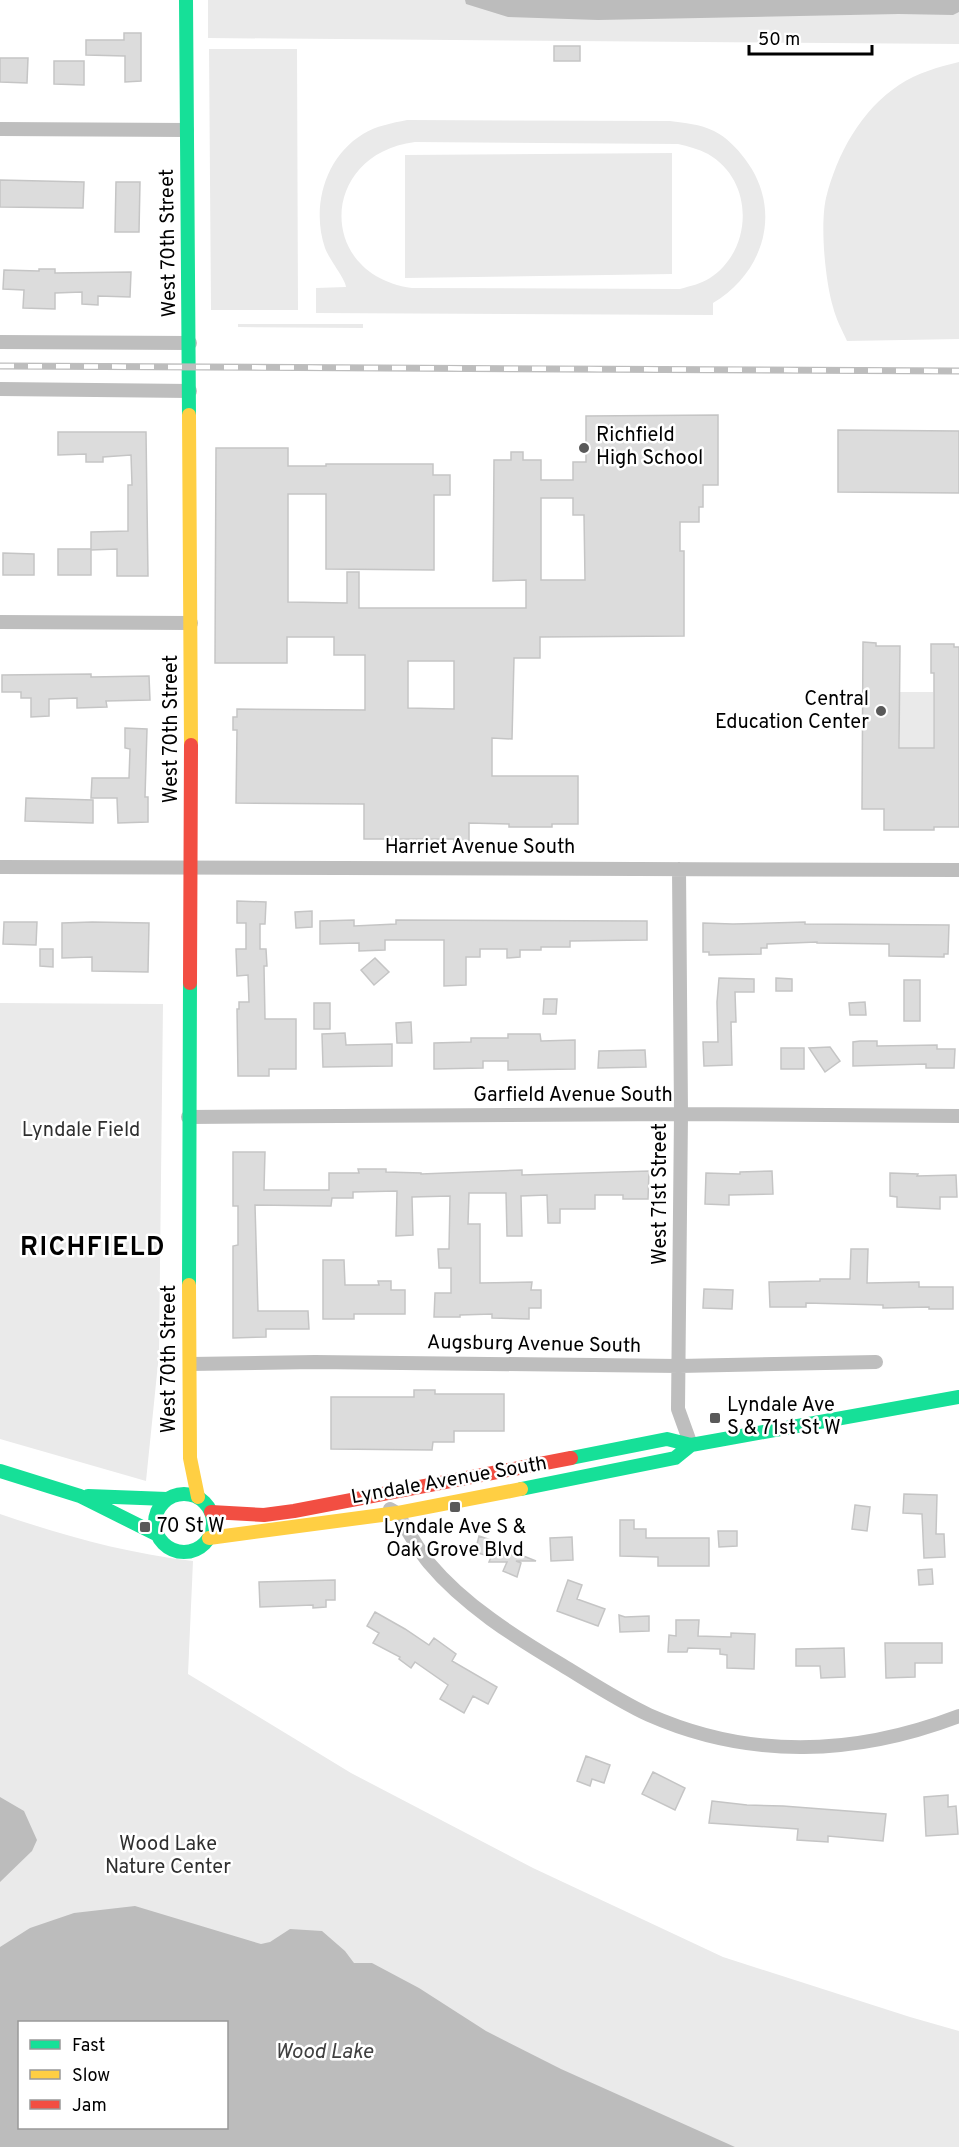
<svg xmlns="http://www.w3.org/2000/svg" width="959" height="2147" font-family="Overpass,sans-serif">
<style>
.green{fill:#eaeaea;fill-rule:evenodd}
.water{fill:#bcbcbc;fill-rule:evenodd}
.building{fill:#dcdcdc;stroke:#c5c5c5;stroke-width:1.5;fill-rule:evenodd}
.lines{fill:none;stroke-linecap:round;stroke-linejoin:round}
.street{stroke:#bebebe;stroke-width:14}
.fast{stroke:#16e098;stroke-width:14}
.slow{stroke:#ffcf43;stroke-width:14}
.jam{stroke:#f24e42;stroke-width:14}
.rail-casing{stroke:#bdbdbd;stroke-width:7}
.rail{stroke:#fff;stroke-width:4.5;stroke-dasharray:14;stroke-linecap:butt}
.poi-dot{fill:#595959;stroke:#fff;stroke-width:2}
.labels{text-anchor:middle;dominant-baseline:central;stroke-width:5;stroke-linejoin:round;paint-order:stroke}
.street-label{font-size:20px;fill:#000;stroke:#fff}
.poi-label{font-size:20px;fill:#000;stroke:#fff;text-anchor:start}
.park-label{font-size:20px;fill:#2f2f2f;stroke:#fff}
.water-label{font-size:21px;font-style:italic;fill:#404040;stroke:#fff}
.district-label{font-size:26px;font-weight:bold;letter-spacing:1.5px;fill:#000;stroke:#fff}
</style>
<rect width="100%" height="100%" fill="#fff"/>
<!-- green -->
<path class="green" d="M208 0H959V44L208 38Z
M209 49H297L298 310H211Z
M959 62V339L847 341C842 330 836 319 833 307 825 280 820 225 826 198 837 154 861 110 899 85 917 73 938 67 959 62Z
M407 120 670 121C685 123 700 124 714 131 726 137 737 148 745 159 783 209 765 272 713 303V315L316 313V288L346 287C346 280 329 259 325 248 311 207 325 157 363 134 376 126 392 123 407 120ZM415 142 678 144C688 146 698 149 708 154 755 181 753 250 710 278 701 284 690 286 680 289L412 288C316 275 319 154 415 142Z
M672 153V274L405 278V155Z
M238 324H363V328L238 327Z
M900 692H933V748H900Z
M0 1003 163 1004 159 1354 146 1481 0 1439Z
M0 1514C65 1536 125 1553 193 1561L188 1674 351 1773 533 1868 723 1957 910 2017 959 2031V2147H0ZM20 2022H226V2128H20Z"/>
<!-- water -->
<path class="water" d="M465 0H959V12L953 15 899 14 598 20 508 17 466 4Z
M0 1797 24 1811 37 1840 32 1851 0 1882Z
M135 1906 261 1944 270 1942 290 1929 322 1931 345 1951 354 1963H372L419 1988 486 2031 561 2069 735 2147H0V1947L30 1928 74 1913ZM20 2022H226V2128H20Z"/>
<!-- building -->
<path class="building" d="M124 33H141V81L125 82V56L86 55V40H124Z
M554 46H580V61H554Z
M0 58H28L27 83 0 82Z
M54 61H84V85L54 84Z
M0 180 84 182 83 208 0 207Z
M116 182H140L139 232H115Z
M39 269H55V273L131 272 130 297 98 296V305L82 304V292L55 293V309L23 308 24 290 3 289 4 270 39 271Z
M718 415V485H703V507H699V522H680V551H684V636L540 637V658H514L512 739 492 738V776H578V824H552V827H509V824L469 823V845H454V839H364V804L236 803 237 730H233V717H237V709L365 710V655H334V637H287V663H215L216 448H288V466H326V464H433V475H450V495H434V570L326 569V494H288V602L347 603V572H359V608H526V580L493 581 494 460H511V452H523V460H541V480H573V462H586V416ZM541 498H573V515H584L585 580H541ZM408 661H454V709L408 708Z
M838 430 959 431V493L838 492Z
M58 432H146L148 576H117V549L91 550V532L128 531V485H132L131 455 103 457V462H86V454L58 455Z
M58 549H91V575H58Z
M3 553 34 554V575H3Z
M863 642 876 643V646H900L899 748H934V673H931V644H954V647H959V827H934V830H884V809H862Z
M91 674V677L149 676 150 700 106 701 107 707 77 708V698L49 699V716L31 717V698H21V692H2V675Z
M125 728 147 729 145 797H148V822L118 823 117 798H91L92 778H129L130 749 125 748Z
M26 798 93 800V823L25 821Z
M237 901 266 902 265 924H260V949H266L267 966H264L265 1019H296V1069H269V1076H238L237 1009H239V1002H249L248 975 237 976 236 949H246V923H237Z
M312 911V927L296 928 295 912Z
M354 920V926L396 924V920L647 921V940L570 941V947H541V950H520V957L507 958V949H480V957H466V985L444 986V940H385V950L359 951V943L320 944V921Z
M4 922H37L36 945 3 944Z
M92 922 149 923 148 972 92 971V957L62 958V923Z
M805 922V924L949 925 948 954H944V957L889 956V944L817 943V942L767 944V948H761V954L709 955V952H703V923L733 924Z
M40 949H53V967L40 966Z
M375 958 389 972 374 985 361 970Z
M719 978 754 979V992H735L736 1022H731L732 1065 704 1066 703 1042H718L717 1002Z
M776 978 792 979V991H776Z
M904 980H920V1021H904Z
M544 999H557L556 1014H543Z
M865 1002 866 1015H850L849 1003Z
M314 1003H330V1029H314Z
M411 1022 412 1043H397L396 1023Z
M345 1033 346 1045 392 1044V1066L323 1067 322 1034Z
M508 1034H540L541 1041 575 1040V1069L508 1070V1061H483V1068L434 1069V1043L471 1042V1038H508Z
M860 1041H877V1046L937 1045V1049H955L954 1068H926V1064L853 1066V1042Z
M830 1047 840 1061 825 1072 809 1048Z
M781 1048H804V1069H781Z
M645 1050 646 1067 598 1068 599 1051Z
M233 1152H265L264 1190H329V1173H359L358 1169H386V1172L421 1173V1174L522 1170V1175L649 1171 648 1199H623V1195H595V1209H560V1223H548L547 1195 521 1196 522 1236H507L506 1193H469L468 1224H480V1283L532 1282 531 1290H541V1308H529V1319L492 1318V1314L460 1315V1317H434L435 1293H451V1268H439L438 1249H449L450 1196 412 1197 413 1235 396 1236 397 1191 353 1192V1198H332L331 1206 255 1205 258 1311H308L309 1329H266V1337L233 1338V1246L238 1245V1206H233Z
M772 1171 773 1194 729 1195V1205L705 1204 706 1173 740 1174V1172Z
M890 1173 918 1174 917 1176 956 1175 957 1197H940V1209L897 1207V1197L890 1196Z
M851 1249H868L867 1283 919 1282V1287H953V1309H929V1307L883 1308V1305L806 1303V1307H770L769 1282 820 1281V1279H850Z
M323 1260H344L345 1285H379L378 1281H391V1290H405V1314H354V1319H323Z
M704 1289 733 1290 732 1309 703 1308Z
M414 1390H435V1394H504V1431H454V1442H433L432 1450 331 1449V1397H414Z
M904 1494 937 1495 936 1534H944L945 1557 924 1558 922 1514 903 1513Z
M855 1505 870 1507 867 1531 852 1529Z
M620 1520H634V1529H646V1538H709V1566H658V1557L620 1556Z
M718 1531H737V1546L719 1547Z
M479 1536 494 1541 493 1544 536 1561H516L521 1563 517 1577 503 1571 507 1562H489L491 1557 475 1552Z
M572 1537 573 1560 551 1561 550 1538Z
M932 1569 933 1584 919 1585 918 1570Z
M335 1580V1600H326V1607L313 1608V1605L260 1607 259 1582Z
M568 1580 582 1585 577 1599 605 1609 598 1626 557 1611Z
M375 1612 405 1629 429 1645 434 1638 456 1654 452 1661 497 1687 488 1704 473 1696 464 1713 440 1699 448 1685 415 1662 411 1668 399 1659 400 1657 373 1643 379 1633 367 1626Z
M619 1615 625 1617 649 1616V1631L620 1632Z
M676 1620H699L698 1636 731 1637V1633L755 1634 754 1669 727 1668V1655L720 1654V1649L688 1648 687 1652H668L669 1635 676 1636Z
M885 1643H942V1663H915V1677L886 1678Z
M844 1648 845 1677 821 1678 820 1666H796V1649Z
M586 1756 610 1765 604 1783 592 1779 590 1786 577 1781Z
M653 1772 685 1788 675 1810 642 1794Z
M948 1795V1807L956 1806 958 1834 926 1836 924 1797Z
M712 1801 747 1805 783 1806 886 1814 883 1841 828 1836V1842L797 1840 798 1829 709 1823Z"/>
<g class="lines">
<!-- street -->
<path class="street" d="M0 129 187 130
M0 342 190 343
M0 389 190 391
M0 622 191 623
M0 867 959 870
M679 869 681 1114 678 1409 691 1445
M188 1117 681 1114 959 1116
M190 1364 315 1362 679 1366 876 1362
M390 1509 397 1513C407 1529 417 1548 429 1563 464 1605 515 1637 562 1665 590 1682 619 1701 649 1715 751 1760 857 1755 959 1716"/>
<!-- fast -->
<path class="fast" d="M186 0 189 415
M189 1285 190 983
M571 1458 667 1439 691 1445 959 1397
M0 1471 80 1496 156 1534
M521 1489 675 1458 691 1445
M155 1523a29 29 0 1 1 58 0a29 29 0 1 1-58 0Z
M88 1496 167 1499"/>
<!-- slow -->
<path class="slow" d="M189 415 191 745
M189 1285 190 1458 198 1497
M209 1538 397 1513 521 1489"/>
<!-- jam -->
<path class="jam" d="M190 983 191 745
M211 1512 264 1515 294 1511 571 1458"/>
<!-- rail casing -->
<g class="rail-casing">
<path id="rail" d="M0 366 959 371"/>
</g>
<!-- rail -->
<use href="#rail" class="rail"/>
</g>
<!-- markers -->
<g class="poi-dot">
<circle cx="584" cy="448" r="6"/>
<circle cx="881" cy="711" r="6"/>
<rect x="709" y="1412" width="12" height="12" rx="3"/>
<rect x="449" y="1501" width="12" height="12" rx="3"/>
<rect x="139" y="1521" width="12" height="12" rx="3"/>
</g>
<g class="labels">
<!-- street labels -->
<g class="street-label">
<text transform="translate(169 243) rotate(-91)">West 70th Street</text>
<text transform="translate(172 729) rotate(-90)">West 70th Street</text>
<text x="480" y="848">Harriet Avenue South</text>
<text x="573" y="1096">Garfield Avenue South</text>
<text transform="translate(661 1194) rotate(-90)">West 71st Street</text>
<text transform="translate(534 1345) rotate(1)">Augsburg Avenue South</text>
<text transform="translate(170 1359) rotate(-90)">West 70th Street</text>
<text transform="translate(449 1481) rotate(-10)">Lyndale Avenue South</text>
</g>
<!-- poi labels -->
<g class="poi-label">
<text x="596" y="436">Richfield<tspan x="596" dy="23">High School</tspan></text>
<text x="869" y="700" text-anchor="end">Central<tspan x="869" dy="23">Education Center</tspan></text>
<text x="727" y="1406">Lyndale Ave<tspan x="727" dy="23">S &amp; 71st St W</tspan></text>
<text x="157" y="1527">70 St W</text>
<text x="455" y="1528" text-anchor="middle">Lyndale Ave S &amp;<tspan x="455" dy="23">Oak Grove Blvd</tspan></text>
</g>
<!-- park labels -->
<g class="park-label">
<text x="81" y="1131">Lyndale Field</text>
<text x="168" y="1845">Wood Lake<tspan x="168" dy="23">Nature Center</tspan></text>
</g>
<!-- water labels -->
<g class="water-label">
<text x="324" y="2052">Wood Lake</text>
</g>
<!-- district labels -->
<g class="district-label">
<text x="93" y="1248">RICHFIELD</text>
</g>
</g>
<!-- legend -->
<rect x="18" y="2021" width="210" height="108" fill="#ffffff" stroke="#999999" stroke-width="1.5"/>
<rect x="30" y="2040" width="30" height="9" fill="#16e098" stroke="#999999" stroke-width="1.5"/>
<text x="72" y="2051" font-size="18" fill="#000000">Fast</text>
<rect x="30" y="2070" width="30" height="9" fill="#ffcf43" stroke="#999999" stroke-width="1.5"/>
<text x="72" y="2081" font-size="18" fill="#000000">Slow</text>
<rect x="30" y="2100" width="30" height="9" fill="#f24e42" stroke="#999999" stroke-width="1.5"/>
<text x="72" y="2111" font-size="18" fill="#000000">Jam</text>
<!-- scale -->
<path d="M749 45v9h123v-9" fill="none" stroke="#000000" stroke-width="3"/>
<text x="758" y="45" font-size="18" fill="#000000" stroke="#ffffff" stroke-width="4.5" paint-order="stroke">50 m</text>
</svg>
